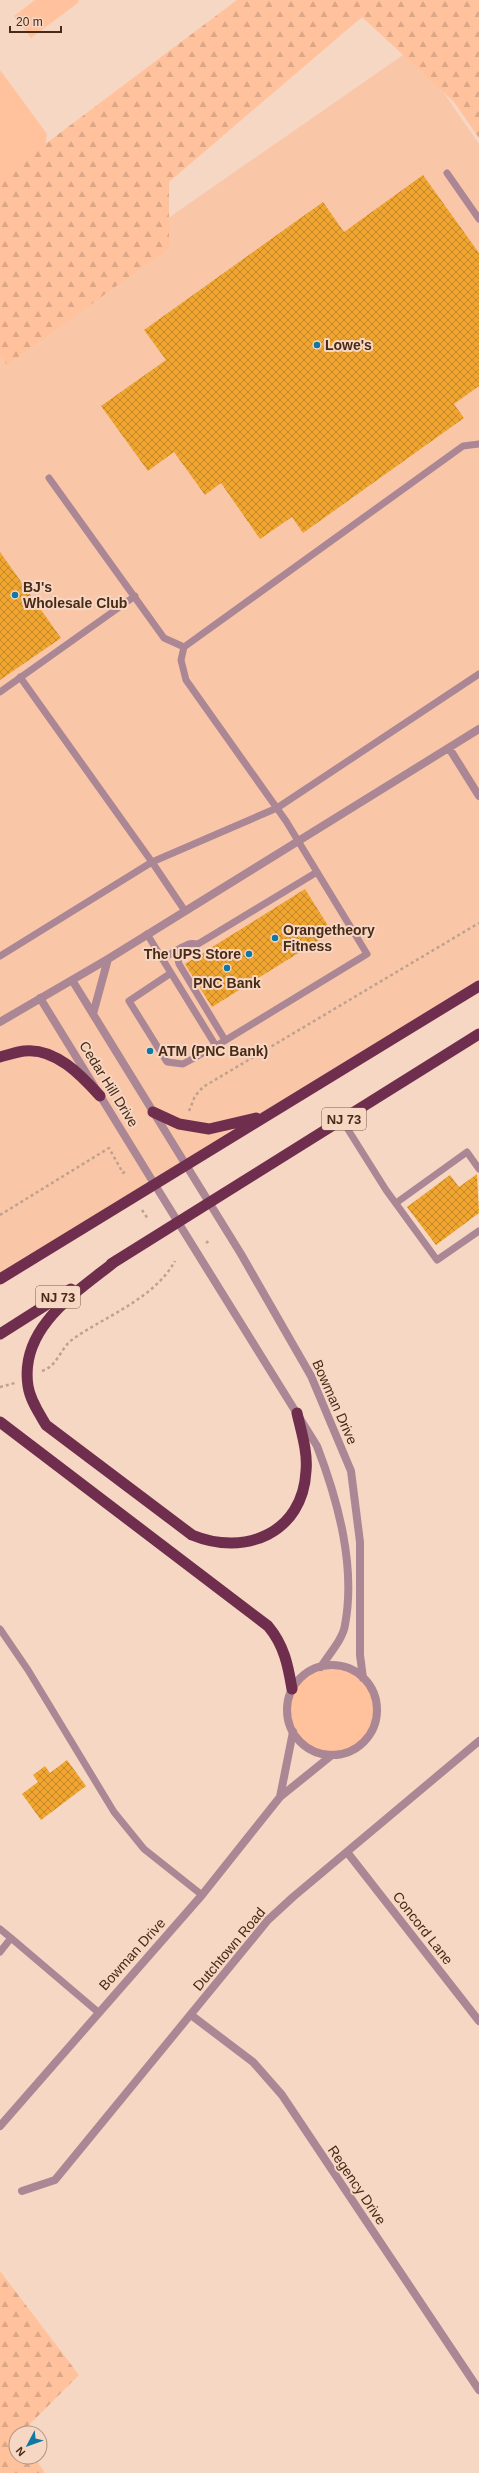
<svg xmlns="http://www.w3.org/2000/svg" width="479" height="2473" font-family="Helvetica,sans-serif">
<style>
.built{fill:#f9c7a8}
.grass{fill:#ffc29c}
.forest{fill:url(#forest-firs)}
.building{fill:url(#building-cross-hatch)}
.lines{fill:none;stroke-linecap:round;stroke-linejoin:round}
.path{stroke:#bfa18d;stroke-width:2.5;stroke-dasharray:3 3;stroke-linecap:butt}
.service{stroke:#ab8694;stroke-width:7}
.minor{stroke:#ab8694;stroke-width:8}
.tertiary{stroke:#ab8694;stroke-width:8}
.trunk{stroke:#702e4e;stroke-width:11}
.poi-dot{fill:#0f78a3;stroke:#f6d7c4;stroke-width:1.5}
.labels{text-anchor:middle;dominant-baseline:central;stroke-width:4;stroke-linejoin:round;paint-order:stroke}
.shield{fill:#f6d7c4;stroke:#7c5e4a;stroke-width:1}
.shield-label{font-size:13px;font-weight:bold;fill:#482a16}
.poi-label{font-size:14px;font-weight:bold;fill:#482a16;stroke:#f6d7c4;text-anchor:start}
.street-label{font-size:14px;fill:#482a16;stroke:#f6d7c4}
</style>
<defs>
<pattern id="forest-firs" width="22" height="20" patternUnits="userSpaceOnUse"><rect width="22" height="20" fill="#ffc29c"/><path d="M5 1l3.5 6h-7zM16 11l3.5 6h-7z" fill="#dca786"/></pattern>
<pattern id="building-cross-hatch" width="8" height="8" patternUnits="userSpaceOnUse"><rect width="8" height="8" fill="#efa52f"/><path d="M0 0l8 8M0 8l8-8" fill="none" stroke="#c48727"/></pattern>
</defs>
<rect width="100%" height="100%" fill="#f6d7c4"/>
<!-- built -->
<path class="built" d="M413 48 479 144V986L0 1279V335Z"/>
<!-- grass -->
<path class="grass" d="M35 0H78L79 2 31 38 14 16Z
M0 70 47 134 45 148 0 182Z
M287 1710a45 45 0 1 1 90 0a45 45 0 1 1-90 0Z"/>
<!-- forest -->
<path class="forest" d="M237 0H479V138L454 102 362 17 169 182V248L7 365 0 355V178Z
M0 2271 79 2375 21 2433H16V2457H34L45 2473H0Z"/>
<!-- building -->
<path class="building" d="M423 175 479 253V386L454 404 464 418 303 533 292 517 260 539 221 483 205 495 174 452 148 471 101 406 166 360 144 330 323 202 344 232Z
M0 552 61 638 0 680Z
M305 889 332 932 212 1007 185 964Z
M477 1174 479 1213 436 1245 407 1207 450 1175 459 1187Z
M67 1760 86 1786 41 1820 22 1794 38 1782 33 1775 45 1766 50 1773Z"/>
<g class="lines">
<!-- path -->
<path class="path" d="M189 1111 195 1096 203 1087 479 923
M142 1210 148 1219
M0 1215 109 1148 123 1173 127 1170
M206 1243 210 1240
M42 1371C58 1366 60 1348 73 1339 107 1315 154 1299 175 1261
M0 1387 15 1383"/>
<!-- service -->
<path class="service" d="M447 173 479 219
M49 478 164 638 184 647
M20 677 152 862 185 911
M0 692 135 596
M147 934 216 1046 367 954 286 821 186 680 181 660 184 647 463 446 479 444
M0 956 152 862 277 808 479 674
M162 959 182 947
M171 973 129 1001 167 1062 183 1064 216 1046
M225 1040 179 964C175 951 185 941 198 944L317 872
M342 1120 386 1190 437 1260 479 1231
M396 1203 467 1152 479 1169
M0 1629 28 1670 114 1812 144 1849 202 1895
M0 1929 11 1938 0 1952
M11 1938 98 2012"/>
<!-- minor -->
<path class="minor" d="M449 748 479 796
M72 980 186 1165
M40 998 155 1185
M93 1014 108 959
M0 1022 108 959 479 729
M280 1797 293 1732
M347 1852 479 2021
M191 2015 253 2062 282 2095 479 2390
M0 2126 202 1895 280 1797 332 1755
M22 2191 55 2180 268 1920 293 1897 479 1741"/>
<!-- tertiary -->
<path class="tertiary" d="M186 1165 241 1254 311 1376 351 1471 360 1542V1655L363 1678
M155 1185 317 1446C338 1501 356 1566 345 1625 343 1639 329 1654 321 1667
M287 1710a45 45 0 1 1 90 0a45 45 0 1 1-90 0Z"/>
<!-- trunk -->
<path class="trunk" d="M0 1057C8 1055 16 1052 24 1051 55 1047 82 1076 100 1096
M153 1112 179 1124 209 1129 256 1118
M117 1260C77 1292 19 1327 28 1386 30 1400 39 1413 46 1425L192 1535C245 1557 303 1533 306 1471 308 1452 301 1431 297 1413
M111 1264 479 1034
M0 1279 479 986
M0 1334 71 1289
M0 1422 268 1626C284 1645 288 1665 292 1689"/>
</g>
<!-- markers -->
<g class="poi-dot">
<circle cx="317" cy="345" r="4"/>
<circle cx="15" cy="595" r="4"/>
<circle cx="275" cy="938" r="4"/>
<circle cx="249" cy="954" r="4"/>
<circle cx="227" cy="968" r="4"/>
<circle cx="150" cy="1051" r="4"/>
</g>
<g class="labels">
<!-- shield labels -->
<g class="shield">
<rect x="322" y="1108" width="44" height="22" rx="3"/>
<rect x="36" y="1286" width="44" height="22" rx="3"/>
</g>
<g class="shield-label">
<text x="344" y="1119">NJ 73</text>
<text x="58" y="1297">NJ 73</text>
</g>
<!-- poi labels -->
<g class="poi-label">
<text x="325" y="345">Lowe's</text>
<text x="23" y="587">BJ's<tspan x="23" dy="16">Wholesale Club</tspan></text>
<text x="283" y="930">Orangetheory<tspan x="283" dy="16">Fitness</tspan></text>
<text x="241" y="954" text-anchor="end">The UPS Store</text>
<text x="227" y="983" text-anchor="middle">PNC Bank</text>
<text x="158" y="1051">ATM (PNC Bank)</text>
</g>
<!-- street labels -->
<g class="street-label">
<text transform="translate(109 1084) rotate(58)">Cedar Hill Drive</text>
<text transform="translate(335 1402) rotate(66)">Bowman Drive</text>
<text transform="translate(423 1928) rotate(52)">Concord Lane</text>
<text transform="translate(229 1949) rotate(-50)">Dutchtown Road</text>
<text transform="translate(132 1954) rotate(-48)">Bowman Drive</text>
<text transform="translate(357 2185) rotate(56)">Regency Drive</text>
</g>
</g>
<!-- north arrow -->
<g transform="translate(28 2445) rotate(229)"><circle r="19" fill="#f6d7c4" stroke="#b0927e"/>
<path d="M0-3L7 15L0 10L-7 15Z" fill="#0f78a3"/>
<text y="-6" font-size="11" font-weight="bold" text-anchor="middle" fill="#482a16">N</text>
</g>
<!-- scale -->
<path d="M10 26v6h51v-6" fill="none" stroke="#482a16" stroke-width="2"/>
<text x="16" y="26" font-size="12" fill="#482a16" stroke="#f6d7c4" stroke-width="3" paint-order="stroke">20 m</text>
</svg>
